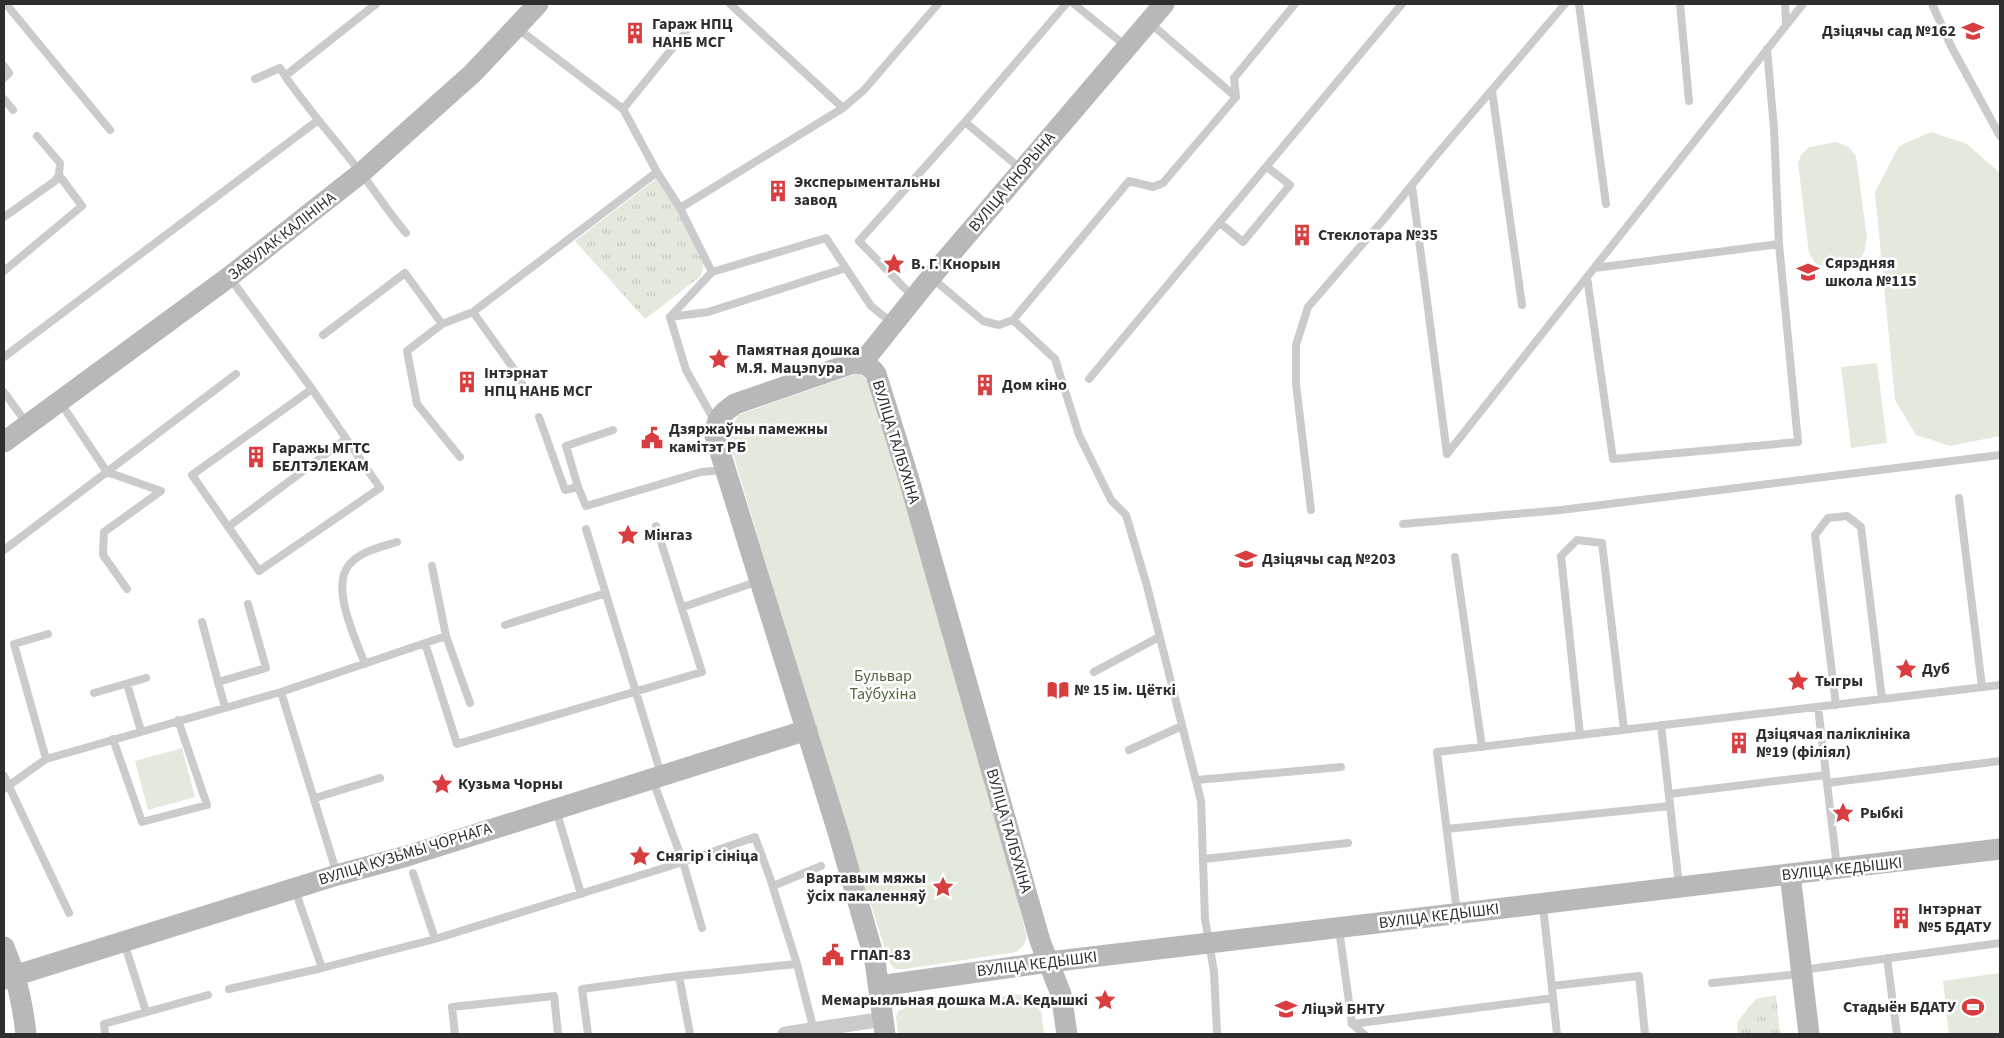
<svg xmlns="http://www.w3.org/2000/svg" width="2004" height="1038" font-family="'Source Sans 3',sans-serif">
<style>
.grass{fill:url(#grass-tufts)}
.park{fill:#e3eadd}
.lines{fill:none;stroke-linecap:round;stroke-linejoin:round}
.lane{stroke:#cbcbcb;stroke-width:8}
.street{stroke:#cbcbcb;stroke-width:15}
.secondary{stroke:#b8b8b8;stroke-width:21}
.labels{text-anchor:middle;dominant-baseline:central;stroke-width:5;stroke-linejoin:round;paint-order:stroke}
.poi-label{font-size:16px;font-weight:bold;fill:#2e2e2e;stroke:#fff;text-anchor:start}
.street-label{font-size:16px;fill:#2e2e2e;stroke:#fff}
.park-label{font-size:16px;fill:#4f663f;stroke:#fff}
</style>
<defs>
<pattern id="grass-tufts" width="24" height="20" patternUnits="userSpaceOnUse" patternTransform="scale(1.25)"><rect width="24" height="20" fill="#e3eadd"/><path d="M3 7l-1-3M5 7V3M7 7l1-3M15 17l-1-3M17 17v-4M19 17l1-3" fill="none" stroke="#c3c9be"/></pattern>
</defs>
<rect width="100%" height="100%" fill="#fff"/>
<!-- grass -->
<path class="grass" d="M657 178 706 254 701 276 645 319 575 241Z
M1776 995 1780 1034H1738L1737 1022 1756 999Z"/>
<!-- park -->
<path class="park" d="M1931 132 1967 144 2000 173V436L1950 446 1916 435 1895 400 1875 192 1899 146Z
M1836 142 1849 147 1856 156 1867 238 1865 249 1862 257 1854 265 1828 267 1816 264 1809 253 1798 163 1801 155 1809 147Z
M1877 363 1887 443 1851 448 1841 367Z
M858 373 873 384 965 693 1027 938 1023 946 1016 952 905 969H895L889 962 816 731 728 437 738 415Z
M182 748 195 797 148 810 135 761Z
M2000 973V1034H1949L1943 981Z
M1022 994 1040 1001 1044 1034H898L896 1017 898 1011 909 1006Z"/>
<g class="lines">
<!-- lane -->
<path class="lane" d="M6 4 110 130
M376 4 285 76C307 108 333 137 357 168 374 189 388 212 406 233
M730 4 843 108 864 90 938 4
M1074 4 1127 47
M1579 4 1606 204
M1680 4 1689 101
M1785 4 1786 24
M1932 4 1951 46 2000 136
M1150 23 1236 97
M517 28 623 109 692 24
M4 66 9 73 4 78
M255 79 280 68 285 76
M1492 91 1522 305
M4 99 13 110
M965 122 1021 169
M657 172 680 208 712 272 670 317 686 370 714 420
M1412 186 1447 454
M680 208 843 108
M4 217 55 181 59 175 60 163 37 136
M1220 223 1243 242 1290 185 1267 167
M1595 268 1779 244
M4 271 82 206 59 175
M712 272 826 238 871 306 892 323
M1587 277 1613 459 1798 442 1779 244 1774 129 1767 49
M230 278 312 389 192 475 259 571 380 488 312 389
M932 278 983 321 999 325 1013 320 1129 181 1153 187 1163 183 1236 97 1234 78 1295 4
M913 297 859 241 965 122 1066 4
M473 312 516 372 528 395
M670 317 708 312 846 268
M1013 320 1055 359 1079 435 1111 500 1126 515 1147 586 1201 801 1205 919 1214 972 1217 1034
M442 324 407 351 417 404 460 457
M323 335 405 273 442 324 473 312 657 172 623 109
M4 357 317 121
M1089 379 1402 4
M4 392 27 424
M60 402 107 472 161 491 104 532 103 555 127 589
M539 417 565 490 578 487 586 506 701 472 723 470
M1447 454 1803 4
M578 487 566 446 613 430
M1959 498 1982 687
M1311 510 1296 384V345L1308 307 1385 218 1433 159 1565 4
M1403 524 1561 510 2000 455
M228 527 346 439
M586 529 661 774
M4 550 236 374
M1455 557 1482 747
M432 566 446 636 470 703
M683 607 759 581
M202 622 218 682 266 668 248 604
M505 625 606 593
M425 643 457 744 702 672 656 526
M365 664C356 640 330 587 349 565 360 551 381 547 397 542
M1094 672 1159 637
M218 682 225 707
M127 684 141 731
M281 692 337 874
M94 693 146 678
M1836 705 1815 535 1828 518 1847 516 1861 527 1882 699
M1818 707 1837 867
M1661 725 1679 885
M1580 735 1561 556 1577 540 1602 543 1624 730
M113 739 142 822 207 805 178 720
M1129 750 1182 726
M46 759 14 644 48 634
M4 776 69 913
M1197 780 1341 767
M1827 783 2000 761
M4 789 46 759 281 692 446 636
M1669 794 1826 775
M315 798 380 778
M556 810 581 894
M1447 829 1670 806
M1204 859 1348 843
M413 873 435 939 683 862 653 781
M773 886 821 866
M295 890 322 968
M1543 906 1557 1034
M1457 912 1437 752 2000 685
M1339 929 1352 1024 1553 998
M124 942 146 1012
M1887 958 1897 1034
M797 964 814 1031
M1802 970 2000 943
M679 976 690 1034
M1712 983 1800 974
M1552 986 1639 976 1645 1034
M229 989 322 968 435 939
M1352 1024 1364 1034
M105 1034 104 1024 208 995
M455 1034 452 1007 554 996 558 1034
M588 1034 582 989 679 976 797 964 770 878 755 837 683 862 702 928"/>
<!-- street -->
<path class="street" d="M785 1034 884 1019"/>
<!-- secondary -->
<path class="secondary" d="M862 363 931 277 1164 4
M4 442 229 277 361 173 473 73 538 4
M1790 874 1809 1034
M4 947C17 979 22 1000 26 1034
M4 979 337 875 407 856 807 730
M879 986 1049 962 2000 849
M885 1034 875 961 838 832 715 436C715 419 722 413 735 404L853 363C863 363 870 365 876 374L910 483 1040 941 1061 994 1067 1034"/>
</g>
<!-- icons -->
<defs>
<g id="school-bare" transform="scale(1.725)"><path d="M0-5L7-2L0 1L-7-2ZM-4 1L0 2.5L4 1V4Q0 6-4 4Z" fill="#d83d3f" stroke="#fff" stroke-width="2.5" paint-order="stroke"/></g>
<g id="building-bare" transform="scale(1.725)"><path d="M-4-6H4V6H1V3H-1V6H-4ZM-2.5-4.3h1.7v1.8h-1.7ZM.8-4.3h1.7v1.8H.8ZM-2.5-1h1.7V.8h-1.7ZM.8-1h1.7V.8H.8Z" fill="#d83d3f" stroke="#fff" stroke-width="2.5" paint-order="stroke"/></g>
<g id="sight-bare" transform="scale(1.725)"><path d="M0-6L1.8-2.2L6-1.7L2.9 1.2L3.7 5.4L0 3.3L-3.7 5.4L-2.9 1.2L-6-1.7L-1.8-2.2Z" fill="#d83d3f" stroke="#fff" stroke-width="2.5" paint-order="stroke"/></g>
<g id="civic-bare" transform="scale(1.725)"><path d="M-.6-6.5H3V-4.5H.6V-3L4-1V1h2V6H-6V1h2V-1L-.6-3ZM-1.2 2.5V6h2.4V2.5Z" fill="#d83d3f" stroke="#fff" stroke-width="2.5" paint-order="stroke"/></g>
<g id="library-bare" transform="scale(1.725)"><path d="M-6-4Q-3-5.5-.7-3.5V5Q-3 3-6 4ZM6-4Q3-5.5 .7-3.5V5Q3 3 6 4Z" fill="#d83d3f" stroke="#fff" stroke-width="2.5" paint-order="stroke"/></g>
<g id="stadium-bare" transform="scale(1.725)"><path d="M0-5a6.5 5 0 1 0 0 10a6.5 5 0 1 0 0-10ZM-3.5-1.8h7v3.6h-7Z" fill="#d83d3f" stroke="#fff" stroke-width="2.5" paint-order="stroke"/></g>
</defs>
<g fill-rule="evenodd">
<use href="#school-bare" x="1973" y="31"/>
<use href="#building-bare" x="635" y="33"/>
<use href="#building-bare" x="778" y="191"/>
<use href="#building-bare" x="1302" y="235"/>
<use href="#sight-bare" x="894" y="264"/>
<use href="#school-bare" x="1808" y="272"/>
<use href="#sight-bare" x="719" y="359"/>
<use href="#building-bare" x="467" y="382"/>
<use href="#building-bare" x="985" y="385"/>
<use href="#civic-bare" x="652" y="438"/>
<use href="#building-bare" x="256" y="457"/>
<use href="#sight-bare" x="628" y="535"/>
<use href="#school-bare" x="1246" y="559"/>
<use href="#sight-bare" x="1906" y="669"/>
<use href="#sight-bare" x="1798" y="681"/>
<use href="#library-bare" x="1058" y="690"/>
<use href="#building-bare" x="1739" y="743"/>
<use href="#sight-bare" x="442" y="784"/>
<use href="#sight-bare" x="1843" y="813"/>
<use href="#sight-bare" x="640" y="856"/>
<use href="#sight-bare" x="943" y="887"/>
<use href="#building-bare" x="1901" y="918"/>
<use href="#civic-bare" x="833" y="955"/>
<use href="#sight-bare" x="1105" y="1000"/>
<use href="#stadium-bare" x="1973" y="1007"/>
<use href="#school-bare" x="1286" y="1009"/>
</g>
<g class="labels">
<!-- poi labels -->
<g class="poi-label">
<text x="652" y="24">Гараж НПЦ<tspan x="652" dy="18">НАНБ МСГ</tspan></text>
<text x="1956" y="31" text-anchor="end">Дзіцячы сад №162</text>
<text x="794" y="182">Эксперыментальны<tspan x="794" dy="18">завод</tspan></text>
<text x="1318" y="235">Стеклотара №35</text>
<text x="1825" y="263">Сярэдняя<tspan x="1825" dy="18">школа №115</tspan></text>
<text x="911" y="264">В. Г. Кнорын</text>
<text x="736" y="350">Памятная дошка<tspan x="736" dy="18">М.Я. Мацэпура</tspan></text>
<text x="484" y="373">Інтэрнат<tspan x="484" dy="18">НПЦ НАНБ МСГ</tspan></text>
<text x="1002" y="385">Дом кіно</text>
<text x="669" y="429">Дзяржаўны памежны<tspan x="669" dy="18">камітэт РБ</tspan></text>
<text x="272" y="448">Гаражы МГТС<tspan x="272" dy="18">БЕЛТЭЛЕКАМ</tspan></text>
<text x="644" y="535">Мінгаз</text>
<text x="1262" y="559">Дзіцячы сад №203</text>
<text x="1922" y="669">Дуб</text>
<text x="1815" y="681">Тыгры</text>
<text x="1074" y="690">№ 15 ім. Цёткі</text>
<text x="1756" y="734">Дзіцячая паліклініка<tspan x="1756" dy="18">№19 (філіял)</tspan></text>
<text x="458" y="784">Кузьма Чорны</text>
<text x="1860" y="813">Рыбкі</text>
<text x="656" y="856">Снягір і сініца</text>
<text x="926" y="878" text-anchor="end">Вартавым мяжы<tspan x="926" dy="18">ўсіх пакаленняў</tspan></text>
<text x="1918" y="909">Інтэрнат<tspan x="1918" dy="18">№5 БДАТУ</tspan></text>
<text x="850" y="955">ГПАП-83</text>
<text x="1088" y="1000" text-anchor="end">Мемарыяльная дошка М.А. Кедышкі</text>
<text x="1956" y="1007" text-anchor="end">Стадыён БДАТУ</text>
<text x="1302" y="1009">Ліцэй БНТУ</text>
</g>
<!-- street labels -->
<g class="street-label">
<text transform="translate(1012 182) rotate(-50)">ВУЛІЦА КНОРЫНА</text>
<text transform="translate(282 236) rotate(-38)">ЗАВУЛАК КАЛІНІНА</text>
<text transform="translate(896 442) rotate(73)">ВУЛІЦА ТАЛБУХІНА</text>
<text transform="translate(1009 831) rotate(74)">ВУЛІЦА ТАЛБУХІНА</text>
<text transform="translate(405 854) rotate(-17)">ВУЛІЦА КУЗЬМЫ ЧОРНАГА</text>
<text transform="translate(1842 869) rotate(-6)">ВУЛІЦА КЕДЫШКІ</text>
<text transform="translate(1439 916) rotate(-7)">ВУЛІЦА КЕДЫШКІ</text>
<text transform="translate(1037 964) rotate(-7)">ВУЛІЦА КЕДЫШКІ</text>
</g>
<!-- park labels -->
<g class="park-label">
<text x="883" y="676">Бульвар<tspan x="883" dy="18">Таўбухіна</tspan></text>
</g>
</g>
<!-- border -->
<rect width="2004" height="1038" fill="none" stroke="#2e2e2e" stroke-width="10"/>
</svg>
